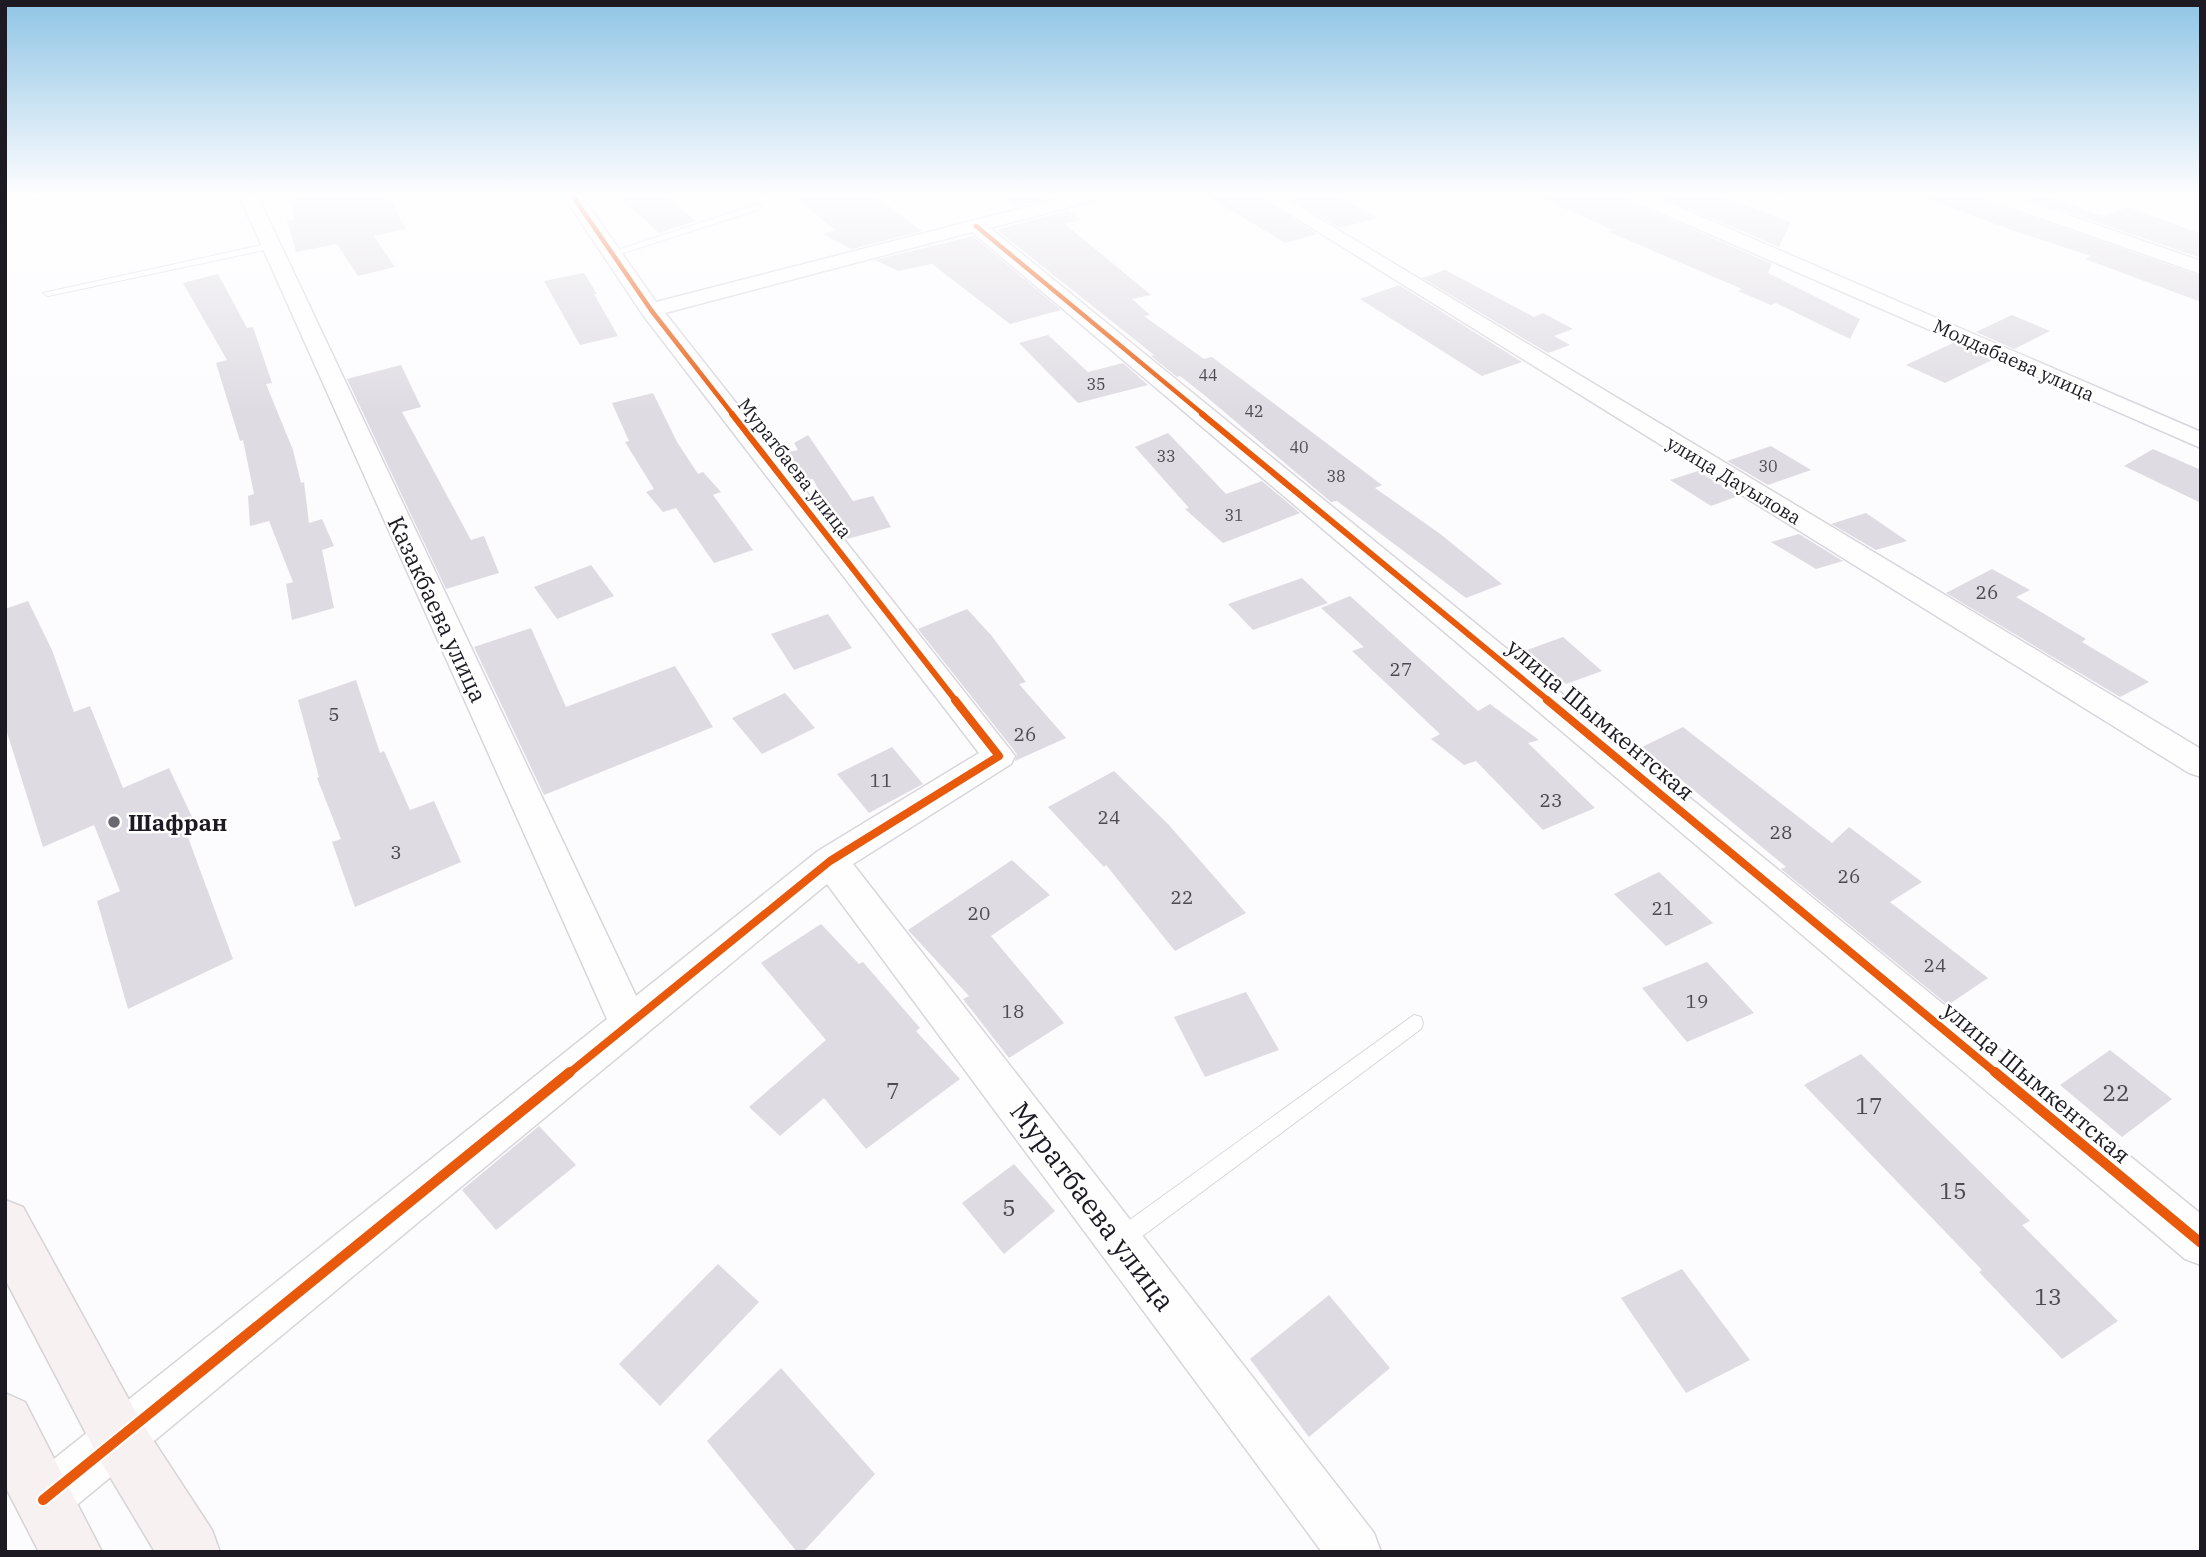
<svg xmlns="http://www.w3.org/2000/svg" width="2206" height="1557" font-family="'IBM Plex Serif',serif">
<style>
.building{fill:#dedce2}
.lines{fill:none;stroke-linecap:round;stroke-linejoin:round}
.service-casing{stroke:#d8d6dc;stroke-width:2}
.minor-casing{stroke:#d8d6dc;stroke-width:3}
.primary-casing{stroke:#d6d4d7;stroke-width:3}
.service{fill:#fffeff;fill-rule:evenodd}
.minor{fill:#fffeff;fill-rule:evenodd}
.primary{fill:#f7f1f1;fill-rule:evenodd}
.cycleway-far3-casing{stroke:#fff;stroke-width:7}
.cycleway-far2-casing{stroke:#fff;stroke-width:10}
.cycleway-far1-casing{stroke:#fff;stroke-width:12}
.cycleway-casing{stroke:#fff;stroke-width:14}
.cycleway-far3{stroke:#e8590c;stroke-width:4.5}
.cycleway-far2{stroke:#e8590c;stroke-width:6}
.cycleway-far1{stroke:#e8590c;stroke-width:8}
.cycleway{stroke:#e8590c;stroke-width:10}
.poi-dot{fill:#6b6970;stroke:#fff;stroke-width:2.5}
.labels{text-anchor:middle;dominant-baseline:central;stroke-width:5;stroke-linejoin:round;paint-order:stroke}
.far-number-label{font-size:16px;fill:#4d4a53}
.far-street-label{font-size:19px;fill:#1d1a23;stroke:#fff}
.number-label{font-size:19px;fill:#4d4a53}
.street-label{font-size:23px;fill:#1d1a23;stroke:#fff}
.poi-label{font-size:23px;font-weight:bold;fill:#1d1a23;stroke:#fff;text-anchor:start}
.near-number-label{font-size:23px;fill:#4d4a53}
.near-street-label{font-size:28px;fill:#1d1a23;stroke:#fff}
</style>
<rect width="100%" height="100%" fill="#fcfbfe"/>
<!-- building -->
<path class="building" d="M289 195H388L406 229 374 236 395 267 358 276 337 244 296 252 287 220 295 219Z
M617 195H665L696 221 659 233Z
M793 195H874L922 231 852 249 822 234 835 230Z
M998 195H1046L1050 198 1015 207Z
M1206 195H1257L1317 234 1285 243Z
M1284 195H1337L1378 218 1340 228Z
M1535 195H1624L1628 201 1772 264 1768 273 1860 319 1850 339 1776 303 1771 305 1738 291 1742 289 1609 232 1613 230Z
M1657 195H1716L1791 222 1779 247Z
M1923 195H1981L1985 201 2201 276V302L2085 259 2091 256 2014 231 1923 197Z
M2017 195H2041L2102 216 2129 207 2201 234V258Z
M1068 210 1081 220 1065 224 1151 295 1132 299 1150 315 1144 316 1204 359 1212 357 1244 381 1382 485 1375 488 1439 533 1502 584 1466 598 1337 501 1331 502 1203 394 1180 376 1177 377 1151 356 1154 355 997 230Z
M973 236 1061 310 1010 324 932 264 898 271 875 260Z
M1445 270 1534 317 1543 313 1573 329 1554 336 1570 345 1548 353 1422 278Z
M584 273 597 294H594L618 336 580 345 544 281Z
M218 274 247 328 253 327 272 383 266 384 293 450 301 483 304 482 309 523 322 519 334 546 322 550 334 608 292 620 286 584 293 582 269 521 250 526 248 496 254 494 243 440 240 441 216 363 227 360 183 283Z
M1399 285 1522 362 1482 376 1360 299Z
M2012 315 2050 331 2014 349 1976 332Z
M1048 335 1088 372 1123 363 1148 385 1078 403 1019 343Z
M1953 343 1992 360 1945 383 1906 365Z
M401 365 421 407 402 412 471 540 484 536 499 573 446 589 347 379Z
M653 393 677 442 698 474 703 472 721 492 713 495 753 550 714 563 676 508 663 512 646 492 654 489 625 442 629 441 612 403Z
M1168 433 1226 494 1262 481 1300 513 1223 543 1185 509 1189 508 1135 447Z
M808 435 853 501 873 496 891 527 847 539 837 526 813 479 802 482 780 454 798 450 794 443Z
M1771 446 1811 470 1768 485 1727 461Z
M2153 449 2201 470V503L2124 466Z
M1698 471 1738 496 1711 506 1670 480Z
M1866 513 1907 541 1876 550 1831 524Z
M1799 534 1843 561 1816 569 1771 542Z
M591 565 614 596 557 619 534 587Z
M1992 569 2030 590 2016 597 2086 639 2082 642 2149 682 2120 697 1946 593Z
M1302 578 1328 603 1253 630 1228 604Z
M1350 596 1478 711 1490 704 1539 740 1528 743 1595 808 1543 830 1476 761 1464 765 1431 739 1440 734 1352 651 1364 647 1321 608Z
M28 601 52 650 74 712 90 706 123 788 169 768 193 819 183 824 233 959 128 1009 97 901 120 891 94 825 43 847 5 726V609Z
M967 609 991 635 1026 682 1019 684 1066 738 1015 761 1017 754 918 629Z
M828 614 852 648 794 670 771 634Z
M531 628 566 707 675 666 713 727 544 795 474 647Z
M1563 637 1602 671 1566 684 1527 650Z
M356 680 380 753 384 751 410 810 434 801 461 862 355 907 332 842 341 839 317 778 319 777 298 700Z
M785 693 815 728 762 754 732 718Z
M1683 727 1832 843 1849 827 1922 882 1890 902 1988 978 1948 1005 1781 869 1786 867 1642 747Z
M892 747 923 784 869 813 837 774Z
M1114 771 1168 824 1246 913 1175 951 1106 865 1104 867 1048 807Z
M1012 860 1050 895 991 936 1064 1023 1009 1058 963 999 969 996 908 930Z
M1659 872 1713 923 1666 946 1614 894Z
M821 924 859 964 863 962 920 1028 916 1031 960 1079 866 1149 824 1098 780 1136 749 1107 826 1040 761 963Z
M1707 962 1754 1013 1687 1042 1642 988Z
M1246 992 1279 1050 1205 1077 1174 1017Z
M2110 1050 2172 1099 2122 1137 2060 1085Z
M1861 1054 2030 1221 2022 1225 2118 1321 2062 1359 1979 1272 1982 1270 1804 1085Z
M539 1126 576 1165 496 1230 462 1190Z
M1014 1164 1055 1211 1004 1254 962 1203Z
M718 1264 759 1302 660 1406 619 1364Z
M1682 1269 1750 1360 1686 1393 1621 1298Z
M1329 1295 1390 1368 1309 1437 1250 1359Z
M781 1368 875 1474 803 1552H797L707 1441Z"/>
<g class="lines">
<!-- service casing -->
<g class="service-casing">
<path id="service" d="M34 195H51L19 203 15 200Z
M757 204 760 205V209L614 256 606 254Z
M271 243 274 244V248L48 296 43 293Z
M1414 1015 1421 1017 1423 1023 1421 1029 1129 1246 1121 1250 1113 1246 1110 1239 1113 1232Z"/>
</g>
<!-- minor casing -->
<g class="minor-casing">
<path id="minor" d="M239 195H257L636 996 818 851 979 753 643 315 563 195H581L656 302 1073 195H1102L1100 199 990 228 2201 1214V1265L2185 1259 972 232 665 313 1015 756 1011 764 853 864 1374 1533 1381 1552H1322L827 884 61 1518 43 1526 25 1518 17 1500 25 1482 607 1019Z
M1259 195H1280L2201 749V777L2189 773Z
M1627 195H1651L2201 432V448L1629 199Z
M1984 195H2010L2201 261V274L1986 199Z"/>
</g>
<!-- primary casing -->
<g class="primary-casing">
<path id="primary" d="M5 1200 23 1207 140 1420 212 1530 220 1552H155L100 1460 5 1279Z
M5 1393 25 1402 102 1552H39L5 1486Z"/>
</g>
<!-- service -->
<use href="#service" class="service"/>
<!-- minor -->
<use href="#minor" class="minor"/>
<!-- primary -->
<use href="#primary" class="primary"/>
<!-- cycleway-far3 casing -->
<g class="cycleway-far3-casing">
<path id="cycleway-far3" d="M572 195 651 310 733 415
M976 226 1204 415"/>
</g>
<!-- cycleway-far2 casing -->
<g class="cycleway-far2-casing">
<path id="cycleway-far2" d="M732 414 956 701
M1202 414 1549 701"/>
</g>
<!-- cycleway-far1 casing -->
<g class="cycleway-far1-casing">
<path id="cycleway-far1" d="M1547 700 1997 1074
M568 1074 830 861 999 756 955 700"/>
</g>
<!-- cycleway casing -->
<g class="cycleway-casing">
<path id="cycleway" d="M1995 1072 2201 1243
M43 1500 570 1072"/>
</g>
<!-- cycleway-far3 -->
<use href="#cycleway-far3" class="cycleway-far3"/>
<!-- cycleway-far2 -->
<use href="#cycleway-far2" class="cycleway-far2"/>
<!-- cycleway-far1 -->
<use href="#cycleway-far1" class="cycleway-far1"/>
<!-- cycleway -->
<use href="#cycleway" class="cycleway"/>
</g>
<!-- sky -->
<linearGradient id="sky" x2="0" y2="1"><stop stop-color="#8fc5e5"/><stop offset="0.47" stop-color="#fefdff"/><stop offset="1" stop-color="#fefdff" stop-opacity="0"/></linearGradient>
<rect width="2206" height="413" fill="url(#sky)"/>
<!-- markers -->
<circle class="poi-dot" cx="114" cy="822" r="7"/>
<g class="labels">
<!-- far-number labels -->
<g class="far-number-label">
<text x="1208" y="375">44</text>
<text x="1096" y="384">35</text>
<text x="1254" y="411">42</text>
<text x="1299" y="447">40</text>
<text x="1166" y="456">33</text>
<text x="1768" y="466">30</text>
<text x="1336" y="476">38</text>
<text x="1234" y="515">31</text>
</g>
<!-- far-street labels -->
<g class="far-street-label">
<text transform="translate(2014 360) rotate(24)">Молдабаева улица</text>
<text transform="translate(795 468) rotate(52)">Муратбаева улица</text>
<text transform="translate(1734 480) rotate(31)">улица Дауылова</text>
</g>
<!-- number labels -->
<g class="number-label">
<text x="1987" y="592">26</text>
<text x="1401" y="669">27</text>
<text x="334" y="714">5</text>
<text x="1025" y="734">26</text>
<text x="881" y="780">11</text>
<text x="1551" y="800">23</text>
<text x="1109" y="817">24</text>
<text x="1781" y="832">28</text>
<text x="396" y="852">3</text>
<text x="1849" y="876">26</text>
<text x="1182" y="897">22</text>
<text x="1663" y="908">21</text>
<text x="979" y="913">20</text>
<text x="1935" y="965">24</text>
<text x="1697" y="1001">19</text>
<text x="1013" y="1011">18</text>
</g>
<!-- street labels -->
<g class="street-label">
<text transform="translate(438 609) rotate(65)">Казакбаева улица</text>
<text transform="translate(1601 719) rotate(40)">улица Шымкентская</text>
<text transform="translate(2037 1082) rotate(40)">улица Шымкентская</text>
</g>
<!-- poi labels -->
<g class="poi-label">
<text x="128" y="822">Шафран</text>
</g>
<!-- near-number labels -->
<g class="near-number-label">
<text x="893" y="1090">7</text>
<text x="2116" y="1092">22</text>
<text x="1869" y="1105">17</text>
<text x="1953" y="1190">15</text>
<text x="1009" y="1207">5</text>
<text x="2048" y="1296">13</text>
</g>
<!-- near-street labels -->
<g class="near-street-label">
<text transform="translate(1093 1206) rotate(53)">Муратбаева улица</text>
</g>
</g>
<!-- border -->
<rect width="2206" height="1557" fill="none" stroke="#1d1a23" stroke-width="14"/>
</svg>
